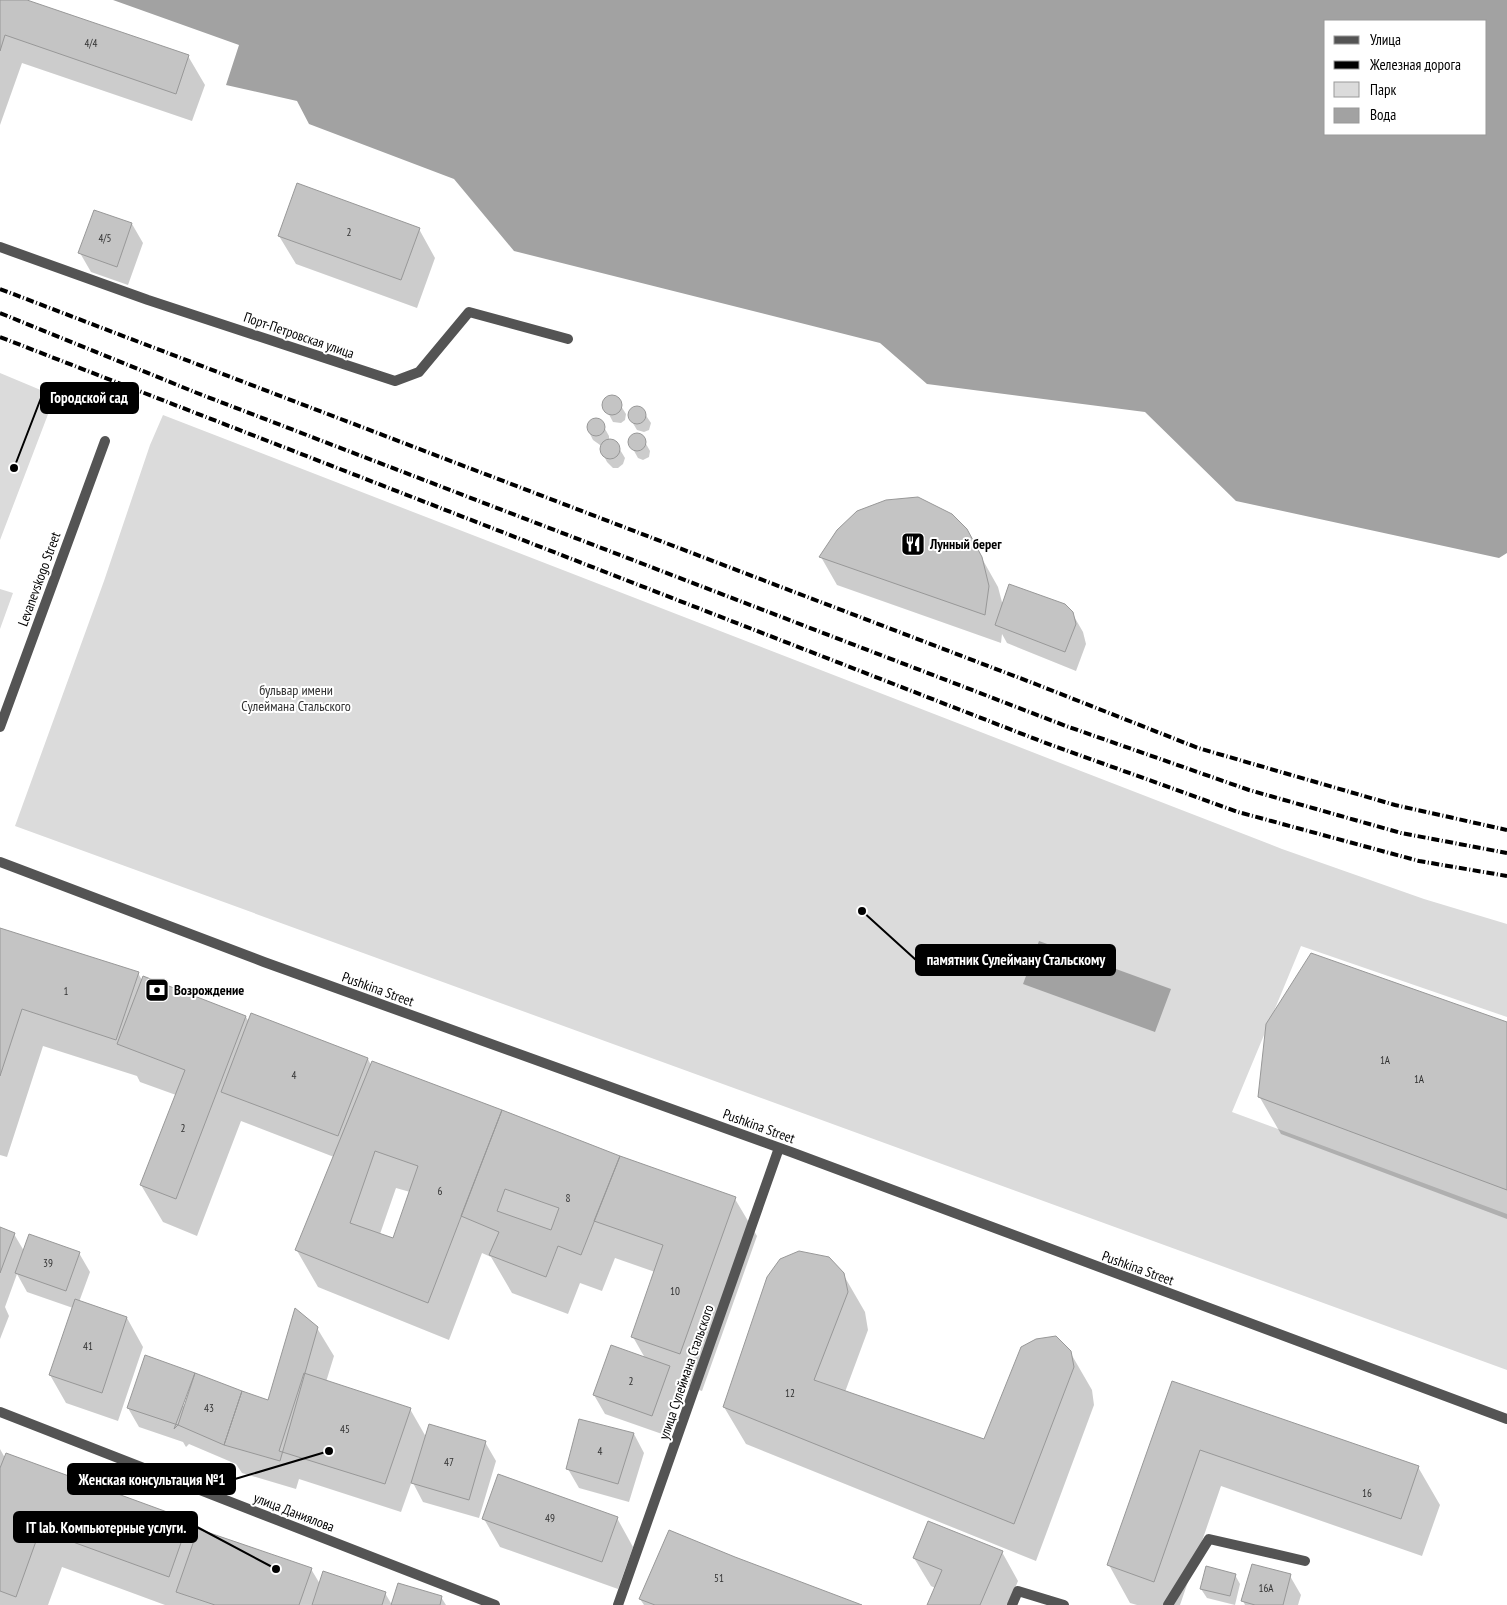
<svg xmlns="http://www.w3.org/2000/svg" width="1507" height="1605" font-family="'PT Sans Narrow',sans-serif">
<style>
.green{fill:#dbdbdb}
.water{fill:#a2a2a2;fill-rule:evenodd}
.shadow{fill:#0003;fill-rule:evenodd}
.building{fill:#c4c4c4;stroke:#989898;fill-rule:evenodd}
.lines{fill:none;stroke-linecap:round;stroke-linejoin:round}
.street{stroke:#545454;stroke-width:10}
.rail{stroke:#000;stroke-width:4;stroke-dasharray:8 2.5 1 2.5;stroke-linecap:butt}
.labels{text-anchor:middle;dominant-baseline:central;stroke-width:4;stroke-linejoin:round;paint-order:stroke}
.number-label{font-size:11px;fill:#313131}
.street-label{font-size:14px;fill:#000;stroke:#fff}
.poi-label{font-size:14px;font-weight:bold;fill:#000;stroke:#fff;text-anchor:start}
.park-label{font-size:14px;fill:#323232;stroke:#fff}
.leader{fill:none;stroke:#000;stroke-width:2}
.callout-dot{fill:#000;stroke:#fff;stroke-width:2}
.callout{fill:#000;stroke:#000;stroke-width:2}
.callout-label{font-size:15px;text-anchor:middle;font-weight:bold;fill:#fff}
</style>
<rect width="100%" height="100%" fill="#fff"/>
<!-- green -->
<path class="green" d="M0 373 55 396 0 540Z
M163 415 1282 849 1424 899 1507 924V1017L1301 946 1232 1112 1507 1214V1370L15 826 104 581 150 445Z
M0 589 13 593 0 629Z"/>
<!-- water -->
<path class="water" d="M113 0H1507V553L1499 558 1236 501 1145 412 927 384 880 343 514 251 454 179 309 124 297 101 226 85 239 45ZM1486 21V134H1326V21Z
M1039 941 1171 989 1155 1032 1023 984Z"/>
<!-- shadow -->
<path class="shadow" d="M0 0H23L188 56 205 85 192 121 22 63 0 125Z
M94 212 132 224 143 243 128 285 91 272 80 253Z
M419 229 435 258 417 308 296 264 279 236Z
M611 397 616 398 626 414 625 420 621 423 613 422 604 405 606 400Z
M635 407 641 408 651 423 649 430 644 432 637 430 631 420 630 414 631 410Z
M594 419 600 420 609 436V441L616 443 625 458 623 464 618 468H613L607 462 602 452 603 445H600L593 440 588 430V424Z
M635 434 641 435 650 451 649 457 643 460 638 458 629 442 631 437Z
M966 530 998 587 1003 606 1072 613 1083 632 1086 644 1076 671 1007 643 1002 634 1001 643 837 585 821 557Z
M0 929 138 973 143 982 246 1017 249 1022 252 1014 368 1059 371 1065 735 1199 757 1236 702 1391 678 1383 680 1386 662 1434 605 1414 594 1395 645 1358 633 1337 655 1272 615 1258 602 1291 580 1283 568 1314 512 1293 491 1257 482 1253 449 1340 318 1287 296 1249 334 1157 241 1121 197 1236 163 1222 141 1185 176 1095 140 1082 137 1076 43 1046 7 1157 0 1155ZM396 1188 410 1192 394 1239 380 1234Z
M1507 1023V1219L1281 1134 1259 1096Z
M0 1229 14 1234 24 1251 79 1253 90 1272 79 1302 127 1318 143 1347 118 1421 66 1403 50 1375 73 1308 27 1292 17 1274 5 1307 9 1316 0 1339Z
M843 1274 865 1312 868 1330 845 1392 985 1441 1070 1352 1092 1390 1094 1405 1036 1561 746 1444 724 1407Z
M317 1328 334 1356 326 1382 410 1409 426 1437 485 1442 496 1461 479 1518 423 1502 412 1481 401 1512 299 1479 296 1489 242 1473 236 1464 189 1444 186 1447 183 1442 139 1427 128 1408 269 1402Z
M1172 1382 1418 1467 1440 1505 1422 1556 1221 1486 1180 1605H1137L1130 1603 1109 1565Z
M634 1434 644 1453 629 1502 579 1488 568 1469Z
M0 1449 5 1458 6 1454 189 1521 197 1536 311 1569 320 1584 385 1593 392 1605 441 1597 446 1605H165L62 1567 48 1605H0Z
M617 1518 633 1547 618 1589 500 1547 484 1519Z
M1002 1552 1018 1581 1008 1605H928L935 1588 931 1586 914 1558Z
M1235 1575 1240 1584 1235 1605 1207 1598 1201 1589Z
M1290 1576 1301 1595 1298 1605H1245L1243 1601Z
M640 1599 860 1605H644Z"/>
<!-- building -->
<path class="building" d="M0 0H27L189 55 176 94 5 35 0 51Z
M297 183 420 228 401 280 278 236Z
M94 210 132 223 117 267 78 253Z
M602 405a10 10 0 1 1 20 0a10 10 0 1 1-20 0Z
M628 415a9 9 0 1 1 18 0a9 9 0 1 1-18 0Z
M587 427a9 9 0 1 1 18 0a9 9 0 1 1-18 0Z
M628 442a9 9 0 1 1 18 0a9 9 0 1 1-18 0Z
M600 449a10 10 0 1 1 20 0a10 10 0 1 1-20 0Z
M918 497 952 514 967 529 982 557 989 586 985 615 819 557 837 530 857 511 886 500Z
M1009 584 1065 604 1073 612 1076 624 1065 652 995 625Z
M0 928 139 972 116 1040 22 1009 0 1076Z
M1311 953 1507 1022V1190L1258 1097 1266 1024Z
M143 976 246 1016 176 1199 140 1185 185 1070 117 1044Z
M251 1013 368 1058 338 1136 221 1092Z
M372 1061 502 1110 428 1303 295 1250ZM375 1151 418 1166 393 1238 350 1223Z
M502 1110 620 1156 581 1255 558 1246 546 1277 489 1255 499 1232 461 1216ZM505 1189 559 1208 551 1230 497 1211Z
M620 1156 736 1197 680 1354 631 1337 663 1245 594 1221Z
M0 1227 15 1233 0 1273Z
M29 1234 80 1252 66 1291 15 1273Z
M799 1251 829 1257 844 1273 848 1292 814 1380 984 1439 1021 1347 1036 1339 1056 1336 1071 1351 1074 1367 1014 1524 723 1407 767 1277 780 1259Z
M75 1299 127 1317 102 1393 49 1375Z
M295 1308 318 1327 280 1461 224 1445 242 1391 268 1400Z
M611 1345 670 1366 652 1416 593 1395Z
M145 1355 195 1373 178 1425 127 1408Z
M195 1373 242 1391 224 1445 178 1425 174 1429Z
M304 1373 411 1408 385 1484 279 1451Z
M1172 1381 1419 1466 1401 1519 1200 1450 1154 1582 1107 1565Z
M579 1419 634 1433 618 1484 566 1469Z
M429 1424 486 1441 469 1500 411 1483Z
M6 1453 189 1520 169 1577 40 1530 16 1597 0 1591V1468Z
M498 1474 618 1517 602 1562 482 1519Z
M928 1521 1003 1551 980 1605H927L942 1570 913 1558Z
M198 1529 312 1568 299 1605H215L176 1592Z
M669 1530 735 1557 862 1605H655L639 1599Z
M1252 1564 1291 1574 1283 1605H1255L1241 1601Z
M1206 1566 1236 1574 1230 1596 1200 1589Z
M323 1571 386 1592 382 1605H312Z
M398 1583 442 1596 440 1605H391Z"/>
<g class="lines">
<!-- street -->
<path class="street" d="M0 247 148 300 395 381 419 372 469 312 568 339
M0 727 105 441
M0 862 264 962 791 1152 1507 1419
M0 1412 495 1605
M618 1605 779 1148
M1012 1605 1018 1591 1064 1605
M1168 1605 1209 1539 1305 1561"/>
<!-- rail -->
<path class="rail" d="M0 289 1038 685 1198 748 1395 805 1507 830
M0 313 197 393 1066 726 1249 790 1401 833 1507 853
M0 337 1043 742 1238 812 1419 861 1507 876"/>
</g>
<!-- icons -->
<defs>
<g id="restaurant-square" transform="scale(1.25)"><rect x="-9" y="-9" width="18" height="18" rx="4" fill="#000" stroke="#fff"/><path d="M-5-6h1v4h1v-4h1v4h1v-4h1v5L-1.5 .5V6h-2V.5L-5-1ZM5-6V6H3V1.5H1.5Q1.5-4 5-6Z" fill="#fff"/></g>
<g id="bank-square" transform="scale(1.25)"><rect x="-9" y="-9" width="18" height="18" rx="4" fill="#000" stroke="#fff"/><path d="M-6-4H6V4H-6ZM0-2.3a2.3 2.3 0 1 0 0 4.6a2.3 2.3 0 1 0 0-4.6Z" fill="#fff"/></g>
</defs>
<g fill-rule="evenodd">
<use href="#restaurant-square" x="913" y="544"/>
<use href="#bank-square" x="157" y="990"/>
</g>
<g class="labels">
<!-- number labels -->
<g class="number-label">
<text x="91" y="43">4/4</text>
<text x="349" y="232">2</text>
<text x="105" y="238">4/5</text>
<text x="66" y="991">1</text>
<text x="1385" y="1060">1А</text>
<text x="294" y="1075">4</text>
<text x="1419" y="1079">1А</text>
<text x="183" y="1128">2</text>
<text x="440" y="1191">6</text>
<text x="568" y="1198">8</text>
<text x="48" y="1263">39</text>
<text x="675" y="1291">10</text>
<text x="88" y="1346">41</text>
<text x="631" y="1381">2</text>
<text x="790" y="1393">12</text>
<text x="209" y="1408">43</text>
<text x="345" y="1429">45</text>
<text x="600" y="1451">4</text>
<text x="449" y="1462">47</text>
<text x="1367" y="1493">16</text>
<text x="550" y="1518">49</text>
<text x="719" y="1578">51</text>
<text x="1266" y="1588">16А</text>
</g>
<!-- street labels -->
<g class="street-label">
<text transform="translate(299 335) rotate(19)">Порт-Петровская улица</text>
<text transform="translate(39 579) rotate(-70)">Levanevskogo Street</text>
<text transform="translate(378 989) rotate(20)">Pushkina Street</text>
<text transform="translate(759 1126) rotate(20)">Pushkina Street</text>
<text transform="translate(1138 1268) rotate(20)">Pushkina Street</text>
<text transform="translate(686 1372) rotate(-71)">улица Сулеймана Стальского</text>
<text transform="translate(294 1512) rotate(21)">улица Даниялова</text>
</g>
<!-- poi labels -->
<g class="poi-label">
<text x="930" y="544">Лунный берег</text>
<text x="174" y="990">Возрождение</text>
</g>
<!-- park labels -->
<g class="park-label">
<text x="296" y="690">бульвар имени<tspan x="296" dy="16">Сулеймана Стальского</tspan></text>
</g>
</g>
<!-- callouts -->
<path class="leader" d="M14 468L41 398M862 911L916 960M329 1451L235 1479M276 1569L197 1527"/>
<g class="callout-dot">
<circle cx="14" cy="468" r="5"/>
<circle cx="862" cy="911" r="5"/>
<circle cx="329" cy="1451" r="5"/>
<circle cx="276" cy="1569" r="5"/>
</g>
<g class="callout">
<rect x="41" y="383" width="97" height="30" rx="5"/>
<rect x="916" y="945" width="199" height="30" rx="5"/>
<rect x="68" y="1464" width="167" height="30" rx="5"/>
<rect x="14" y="1512" width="183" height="30" rx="5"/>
</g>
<g class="callout-label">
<text x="89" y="403">Городской сад</text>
<text x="1016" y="965">памятник Сулейману Стальскому</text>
<text x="152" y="1485">Женская консультация №1</text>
<text x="106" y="1533">IT lab. Компьютерные услуги.</text>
</g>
<!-- legend -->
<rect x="1324" y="20" width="162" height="115" fill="#ffffff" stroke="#999999"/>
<rect x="1334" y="36" width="25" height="8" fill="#545454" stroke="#999999"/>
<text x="1370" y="45" font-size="15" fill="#000000">Улица</text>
<rect x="1334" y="61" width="25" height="8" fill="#000000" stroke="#999999"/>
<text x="1370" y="70" font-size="15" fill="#000000">Железная дорога</text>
<rect x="1334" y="82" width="25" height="15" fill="#dbdbdb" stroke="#999999"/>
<text x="1370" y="95" font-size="15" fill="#000000">Парк</text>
<rect x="1334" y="108" width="25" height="15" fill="#a2a2a2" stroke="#999999"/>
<text x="1370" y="120" font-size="15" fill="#000000">Вода</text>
</svg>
